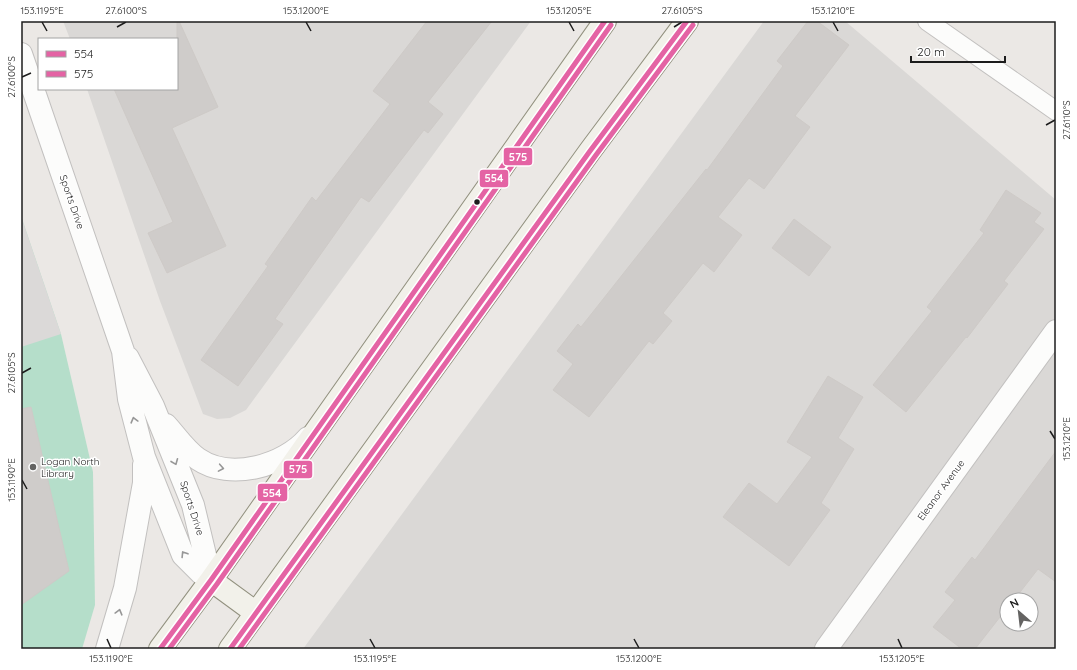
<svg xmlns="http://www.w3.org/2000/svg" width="1077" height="670" font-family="Quicksand,sans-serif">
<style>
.residential{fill:#dad8d6;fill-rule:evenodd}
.pitch{fill:#b5deca}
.parking{fill:#dbd9d8}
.building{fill:#cfccca;stroke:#cecac7}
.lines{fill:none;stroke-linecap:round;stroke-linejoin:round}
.service-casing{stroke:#c2c0bf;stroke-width:20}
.minor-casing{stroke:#c2c0bf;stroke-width:24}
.secondary-casing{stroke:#92917f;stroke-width:24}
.service{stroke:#fcfcfb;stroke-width:18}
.minor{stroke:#fcfcfb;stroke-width:22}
.secondary{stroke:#f2f1ea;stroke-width:22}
.bus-1-casing{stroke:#fff;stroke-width:8}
.bus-2-casing{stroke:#fff;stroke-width:8}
.bus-1{stroke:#e463a4;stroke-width:5}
.bus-2{stroke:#e463a4;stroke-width:5}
.oneway{stroke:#979797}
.ticks{fill:none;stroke:#1c1c1c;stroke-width:1.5}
.bus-dot{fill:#1c1c1c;stroke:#fff;stroke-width:1.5}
.poi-dot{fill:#646362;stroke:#fff;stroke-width:1.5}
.labels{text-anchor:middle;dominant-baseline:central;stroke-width:3;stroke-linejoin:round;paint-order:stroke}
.street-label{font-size:10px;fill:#1c1c1c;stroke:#fff}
.poi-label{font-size:10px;fill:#1c1c1c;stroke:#fff;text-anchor:start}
.line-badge{stroke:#fff;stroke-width:1.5}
.badge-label{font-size:11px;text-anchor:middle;font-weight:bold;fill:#fff}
.neatline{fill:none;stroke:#1c1c1c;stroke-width:1.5}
.ticks-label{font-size:10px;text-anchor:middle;fill:#1c1c1c}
</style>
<rect width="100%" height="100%" fill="#ebe8e5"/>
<!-- residential -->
<path class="residential" d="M63 21H531L246 410 230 418 217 419 203 414 160 301 87 89H177V39H70Z
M764 21H845L1056 200V649H303ZM1007 600H1031V624H1007Z"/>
<!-- pitch -->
<path class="pitch" d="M21 216 61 334 93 472 95 605 82 649H21Z"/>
<!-- parking -->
<path class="parking" d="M21 216 61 334 21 347Z"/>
<!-- building -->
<path class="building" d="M177 21H179L218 107 172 128 226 246 167 273 148 233 173 222 114 89H177Z
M427 21H492L428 102 443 114 428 133 424 130 369 202 361 197 275 319 283 324 238 386 201 360 268 266 265 264 312 197 316 201 390 104 373 91Z
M808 21H817L849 45 795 116 810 127 764 189 749 178 718 217 742 235 714 272 703 263 663 313 672 321 653 344 649 341 589 417 553 390 573 364 557 351 578 324 581 327 706 169 707 170 783 66 777 61Z
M1006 190 1041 213 1034 222 1044 229 1004 281 1008 284 967 338 966 337 906 412 873 385 932 311 927 307 984 233 980 230Z
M794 219 831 247 809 276 772 248Z
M828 376 863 397 838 438 854 449 821 503 830 510 789 566 723 517 749 483 777 504 812 457 787 442Z
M31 407 69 571 21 605V409Z
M1056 451V582L1038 569 1014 600H1007V608L975 649H962L933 627 955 600 945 592 972 557 975 560Z"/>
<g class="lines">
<!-- service casing -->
<g class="service-casing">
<path id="service" d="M927 21 1056 111"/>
</g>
<!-- minor casing -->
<g class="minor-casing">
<path id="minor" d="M21 54 123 351 129 399 144 457 183 555 201 573 211 580
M128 358 153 406 193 505 211 580
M166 425C176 436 186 451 198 459 230 481 284 466 308 438
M107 649 125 588 144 483V465
M826 649 1056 331"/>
</g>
<!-- secondary casing -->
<g class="secondary-casing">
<path id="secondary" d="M211 580 256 613
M160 649 211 580 605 21
M230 649 590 151 687 21"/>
</g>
<!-- service -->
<use href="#service" class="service"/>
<!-- minor -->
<use href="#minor" class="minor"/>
<!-- secondary -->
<use href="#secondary" class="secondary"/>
<!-- bus-1 casing -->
<g class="bus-1-casing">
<path id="bus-1" d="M160 649 211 580 605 21
M230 649 590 151 687 21"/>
</g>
<!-- bus-2 casing -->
<g class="bus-2-casing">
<path id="bus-2" d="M169 649 217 584 611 25
M239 649 596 155 693 25"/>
</g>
<!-- bus-1 -->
<use href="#bus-1" class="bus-1"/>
<!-- bus-2 -->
<use href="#bus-2" class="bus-2"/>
</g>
<!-- one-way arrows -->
<defs><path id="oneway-chevron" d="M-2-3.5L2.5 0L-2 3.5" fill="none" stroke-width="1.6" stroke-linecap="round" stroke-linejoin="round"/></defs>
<g class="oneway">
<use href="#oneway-chevron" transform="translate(134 420) rotate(-105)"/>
<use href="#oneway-chevron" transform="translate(175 462) rotate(68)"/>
<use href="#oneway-chevron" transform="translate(221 468) rotate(10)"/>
<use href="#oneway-chevron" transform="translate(184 554) rotate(-122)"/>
<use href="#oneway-chevron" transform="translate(119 612) rotate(-75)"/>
</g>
<!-- ticks -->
<path class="ticks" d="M42 22 47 31M306 22 311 31M569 22 574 31M833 22 838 31M117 27 126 22M674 27 682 22M22 77 31 73M1046 125 1055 120M22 373 31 368M1050 431 1055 439M22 480 27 489M107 639 111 648M370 639 375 648M634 639 639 648M898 639 902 648"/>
<!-- markers -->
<circle class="bus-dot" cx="477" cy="202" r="3.5"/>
<circle class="poi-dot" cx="33" cy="467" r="4"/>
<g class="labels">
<!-- street labels -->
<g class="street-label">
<text transform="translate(72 202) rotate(71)">Sports Drive</text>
<text transform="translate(941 490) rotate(-54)">Eleanor Avenue</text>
<text transform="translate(192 508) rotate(72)">Sports Drive</text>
</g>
<!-- poi labels -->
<g class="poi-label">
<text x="41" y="461">Logan North<tspan x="41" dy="12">Library</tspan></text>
</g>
</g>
<g class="line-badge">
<rect x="503" y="147" width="30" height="19" rx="4" fill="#e463a4"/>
<rect x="479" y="169" width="30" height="19" rx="4" fill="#e463a4"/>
<rect x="283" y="460" width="30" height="19" rx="4" fill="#e463a4"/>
<rect x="257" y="483" width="31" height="19" rx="4" fill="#e463a4"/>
</g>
<g class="badge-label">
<text x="518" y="161">575</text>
<text x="494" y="182">554</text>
<text x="298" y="473">575</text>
<text x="272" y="497">554</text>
</g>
<!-- border -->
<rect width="1077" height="670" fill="none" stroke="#ffffff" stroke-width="44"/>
<!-- legend -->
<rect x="38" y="38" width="140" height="52" fill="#ffffff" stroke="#a4a4a4"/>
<rect x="46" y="51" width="20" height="6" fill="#e463a4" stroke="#a4a4a4"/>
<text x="74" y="58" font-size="12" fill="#1c1c1c">554</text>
<rect x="46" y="71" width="20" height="6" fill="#e463a4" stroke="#a4a4a4"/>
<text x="74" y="78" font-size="12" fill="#1c1c1c">575</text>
<!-- north arrow -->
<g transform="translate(1019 612) rotate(332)"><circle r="19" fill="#ffffff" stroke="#a4a4a4"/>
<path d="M0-3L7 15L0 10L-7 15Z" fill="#646362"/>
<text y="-6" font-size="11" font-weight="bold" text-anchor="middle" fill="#1c1c1c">N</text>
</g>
<!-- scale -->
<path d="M911 56v6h94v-6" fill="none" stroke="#1c1c1c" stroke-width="2"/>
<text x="917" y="56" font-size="12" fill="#1c1c1c" stroke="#ffffff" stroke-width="3" paint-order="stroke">20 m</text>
<rect x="22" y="22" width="1033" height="626" class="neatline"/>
<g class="ticks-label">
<text x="42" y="14">153.1195°E</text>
<text x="126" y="14">27.6100°S</text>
<text x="306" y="14">153.1200°E</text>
<text x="569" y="14">153.1205°E</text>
<text x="682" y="14">27.6105°S</text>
<text x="833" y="14">153.1210°E</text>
<text transform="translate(11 77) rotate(-90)" y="4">27.6100°S</text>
<text transform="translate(1066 120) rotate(-90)" y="4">27.6110°S</text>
<text transform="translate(11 373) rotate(-90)" y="4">27.6105°S</text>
<text transform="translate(1066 439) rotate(-90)" y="4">153.1210°E</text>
<text transform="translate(11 480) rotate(-90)" y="4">153.1190°E</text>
<text x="111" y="662">153.1190°E</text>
<text x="375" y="662">153.1195°E</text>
<text x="639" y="662">153.1200°E</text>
<text x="902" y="662">153.1205°E</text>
</g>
</svg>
